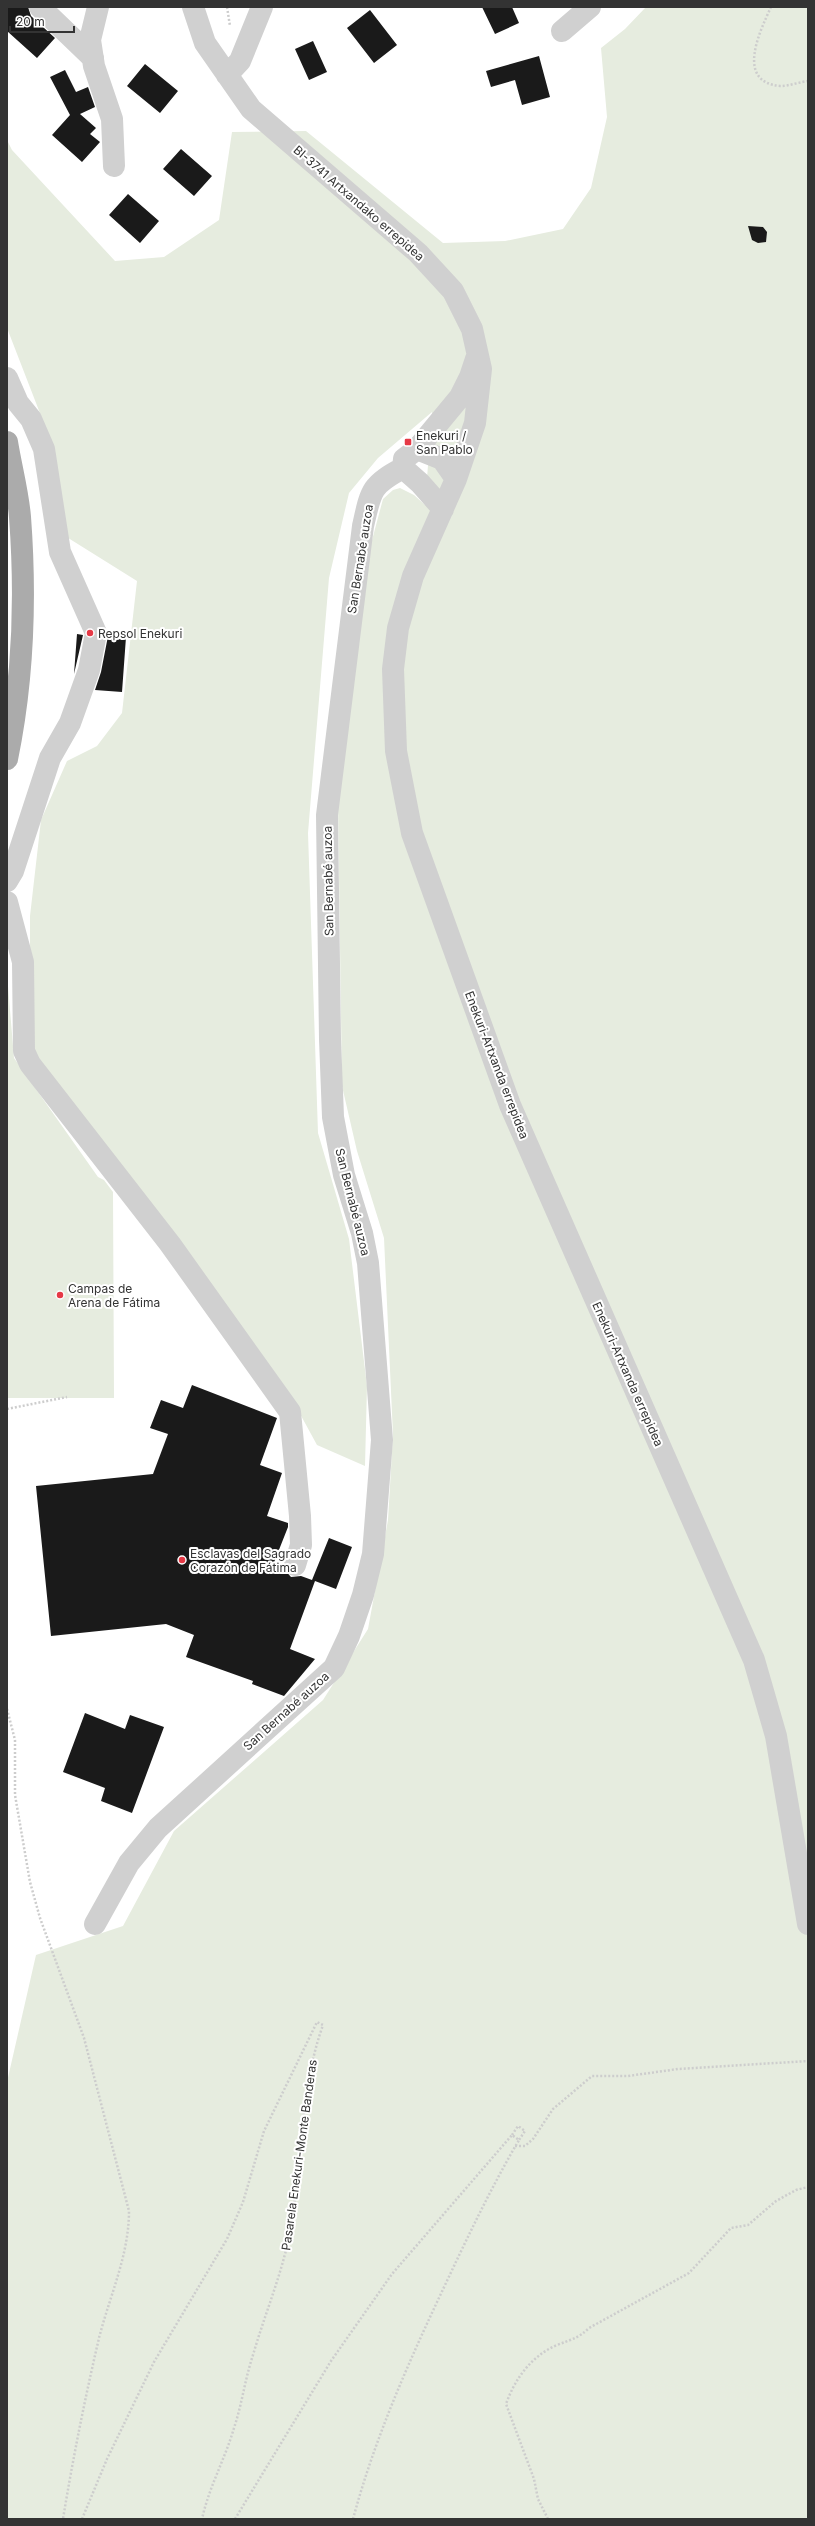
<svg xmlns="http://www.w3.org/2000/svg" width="815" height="2526" font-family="Inter,sans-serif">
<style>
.green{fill:#e6ecdf}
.building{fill:#1a1a1a}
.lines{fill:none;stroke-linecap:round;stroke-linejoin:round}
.path{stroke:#cdcdcd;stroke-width:2.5;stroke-dasharray:2 2;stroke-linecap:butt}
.minor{stroke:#d0d0d0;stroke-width:22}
.major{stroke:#ababab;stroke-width:22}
.poi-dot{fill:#e63946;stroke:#fff;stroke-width:1.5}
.labels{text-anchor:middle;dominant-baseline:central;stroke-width:4;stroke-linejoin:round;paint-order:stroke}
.street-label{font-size:12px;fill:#333;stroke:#fff}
.poi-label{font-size:12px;fill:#333;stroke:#fff;text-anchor:start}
</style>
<rect width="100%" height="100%" fill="#fff"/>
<!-- green -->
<path class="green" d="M646 7H808V2519H7V2082L36 1955 123 1926 174 1831 323 1700 368 1629 388 1520 393 1435 384 1238 357 1151 342 1086 338 806 371 544 383 499 393 490 400 488 414 495 425 505 432 412 378 458 349 493 329 578 308 833 318 1133 349 1239 367 1386 365 1466 317 1445 293 1401 30 1053V916L41 820 67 761 97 746 122 713 137 581 57 531 43 421 7 328V140L12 150 115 261 164 257 219 220 232 132 306 131 443 243 505 241 563 229 591 188 607 117 601 48 625 29Z
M7 974 14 1058 98 1177 104 1180 113 1192 114 1398H7Z"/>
<!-- building -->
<path class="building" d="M7 7H28L31 16 55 38 37 58 7 31Z
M482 7H512L519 23 495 34Z
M370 10 397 45 374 63 347 28Z
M313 41 327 72 309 80 295 49Z
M539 56 550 97 522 105 515 80 491 87 486 71Z
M145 64 178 91 160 113 127 86Z
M65 70 76 92 88 87 95 107 80 114 96 128 90 134 100 142 82 162 52 135 70 115 50 77Z
M181 149 212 176 194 196 163 169Z
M128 194 159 221 140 243 109 215Z
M748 226 763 227 767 232 766 242 758 243 752 240Z
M77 634 83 635 74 674Z
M108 636 126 637 122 692 95 690 101 672Z
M192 1385 277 1418 260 1465 282 1473 267 1516 288 1523V1527L273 1565 284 1569 291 1577 301 1576 312 1580 329 1538 352 1547 336 1589 315 1581 290 1649 315 1659 284 1696 252 1684 253 1681 186 1657 194 1635 166 1624 51 1636 36 1486 153 1474 168 1434 150 1428 161 1400 183 1408Z
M85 1713 125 1729 130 1715 164 1727 132 1813 101 1801 105 1788 63 1772Z"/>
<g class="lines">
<!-- path -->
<path class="path" d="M227 7 230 26
M771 7C760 31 735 82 780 86 789 86 800 82 808 81
M7 1409 67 1397
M7 1709 15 1740V1795L30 1882 40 1918 84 2038 129 2211C129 2255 110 2295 99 2338 85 2398 73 2458 63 2519
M512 2135 518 2126 525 2131 519 2140
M515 2146H525L533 2139 553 2109 592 2076H628L678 2069 808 2061
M82 2519 107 2459 154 2362 227 2239 243 2202 264 2131 317 2022 323 2025C298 2095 303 2170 288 2242 279 2281 264 2317 253 2355 245 2379 242 2404 234 2428 225 2459 209 2487 202 2519
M235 2519 331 2361 392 2274 512 2135 519 2140C492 2186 469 2234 446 2283 410 2359 375 2437 353 2519
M548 2519 538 2499 534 2479 506 2404C515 2379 531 2356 557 2345 570 2340 579 2338 589 2328L689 2273 731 2228 748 2225 776 2201 796 2190 808 2187"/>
<!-- minor -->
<path class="minor" d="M40 7 93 58
M98 7 90 40 94 66 112 119 114 166
M193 7 205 43 251 109 418 253 453 291 472 329 481 369 475 423 456 479 413 576 398 628 393 669 396 751 412 833 510 1105 754 1660 776 1736 808 1924
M562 31 590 7
M227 75 240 61 262 7
M7 378 18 403 31 419 44 449 60 552 96 633 89 670 70 723 50 758 13 871 7 881
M417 449 442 459 456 479
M443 509 420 483 403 468 404 459 417 449 460 397 470 377 476 359
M7 902 23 962 24 1051 30 1064 170 1244 290 1412 300 1516 301 1545 295 1565
M95 1924 129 1863 158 1828 334 1668 349 1636 363 1595 373 1554 382 1440 368 1263 362 1233 344 1175 333 1117 330 1039 327 815 363 526C371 490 371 485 403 468"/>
<!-- major -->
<path class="major" d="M7 442C11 467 18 492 20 517 26 597 23 681 7 759"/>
</g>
<!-- markers -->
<g class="poi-dot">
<rect x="404" y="438" width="8" height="8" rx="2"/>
<circle cx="90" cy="633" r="4"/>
<circle cx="60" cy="1295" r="4"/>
<circle cx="182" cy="1560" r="4"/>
</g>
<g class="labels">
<!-- street labels -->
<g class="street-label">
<text transform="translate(359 203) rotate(41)">BI-3741 Artxandako errepidea</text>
<text transform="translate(360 559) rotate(-81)">San Bernabé auzoa</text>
<text transform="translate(328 881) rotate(-91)">San Bernabé auzoa</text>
<text transform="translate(497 1065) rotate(69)">Enekuri-Artxanda errepidea</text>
<text transform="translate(353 1202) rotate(76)">San Bernabé auzoa</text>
<text transform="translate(628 1374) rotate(66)">Enekuri-Artxanda errepidea</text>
<text transform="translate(286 1711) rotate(-42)">San Bernabé auzoa</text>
<text transform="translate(299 2155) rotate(-82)">Pasarela Enekuri-Monte Banderas</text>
</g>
<!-- poi labels -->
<g class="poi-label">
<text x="416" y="435">Enekuri /<tspan x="416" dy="14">San Pablo</tspan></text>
<text x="98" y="633">Repsol Enekuri</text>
<text x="68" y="1288">Campas de<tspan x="68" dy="14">Arena de Fátima</tspan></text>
<text x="190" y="1553">Esclavas del Sagrado<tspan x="190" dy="14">Corazón de Fátima</tspan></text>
</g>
</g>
<!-- border -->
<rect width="815" height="2526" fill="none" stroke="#333333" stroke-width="16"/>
<!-- scale -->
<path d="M10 26v6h64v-6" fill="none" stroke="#333333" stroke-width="2"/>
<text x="16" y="26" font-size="12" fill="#333333" stroke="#ffffff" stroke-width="3" paint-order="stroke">20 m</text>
</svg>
